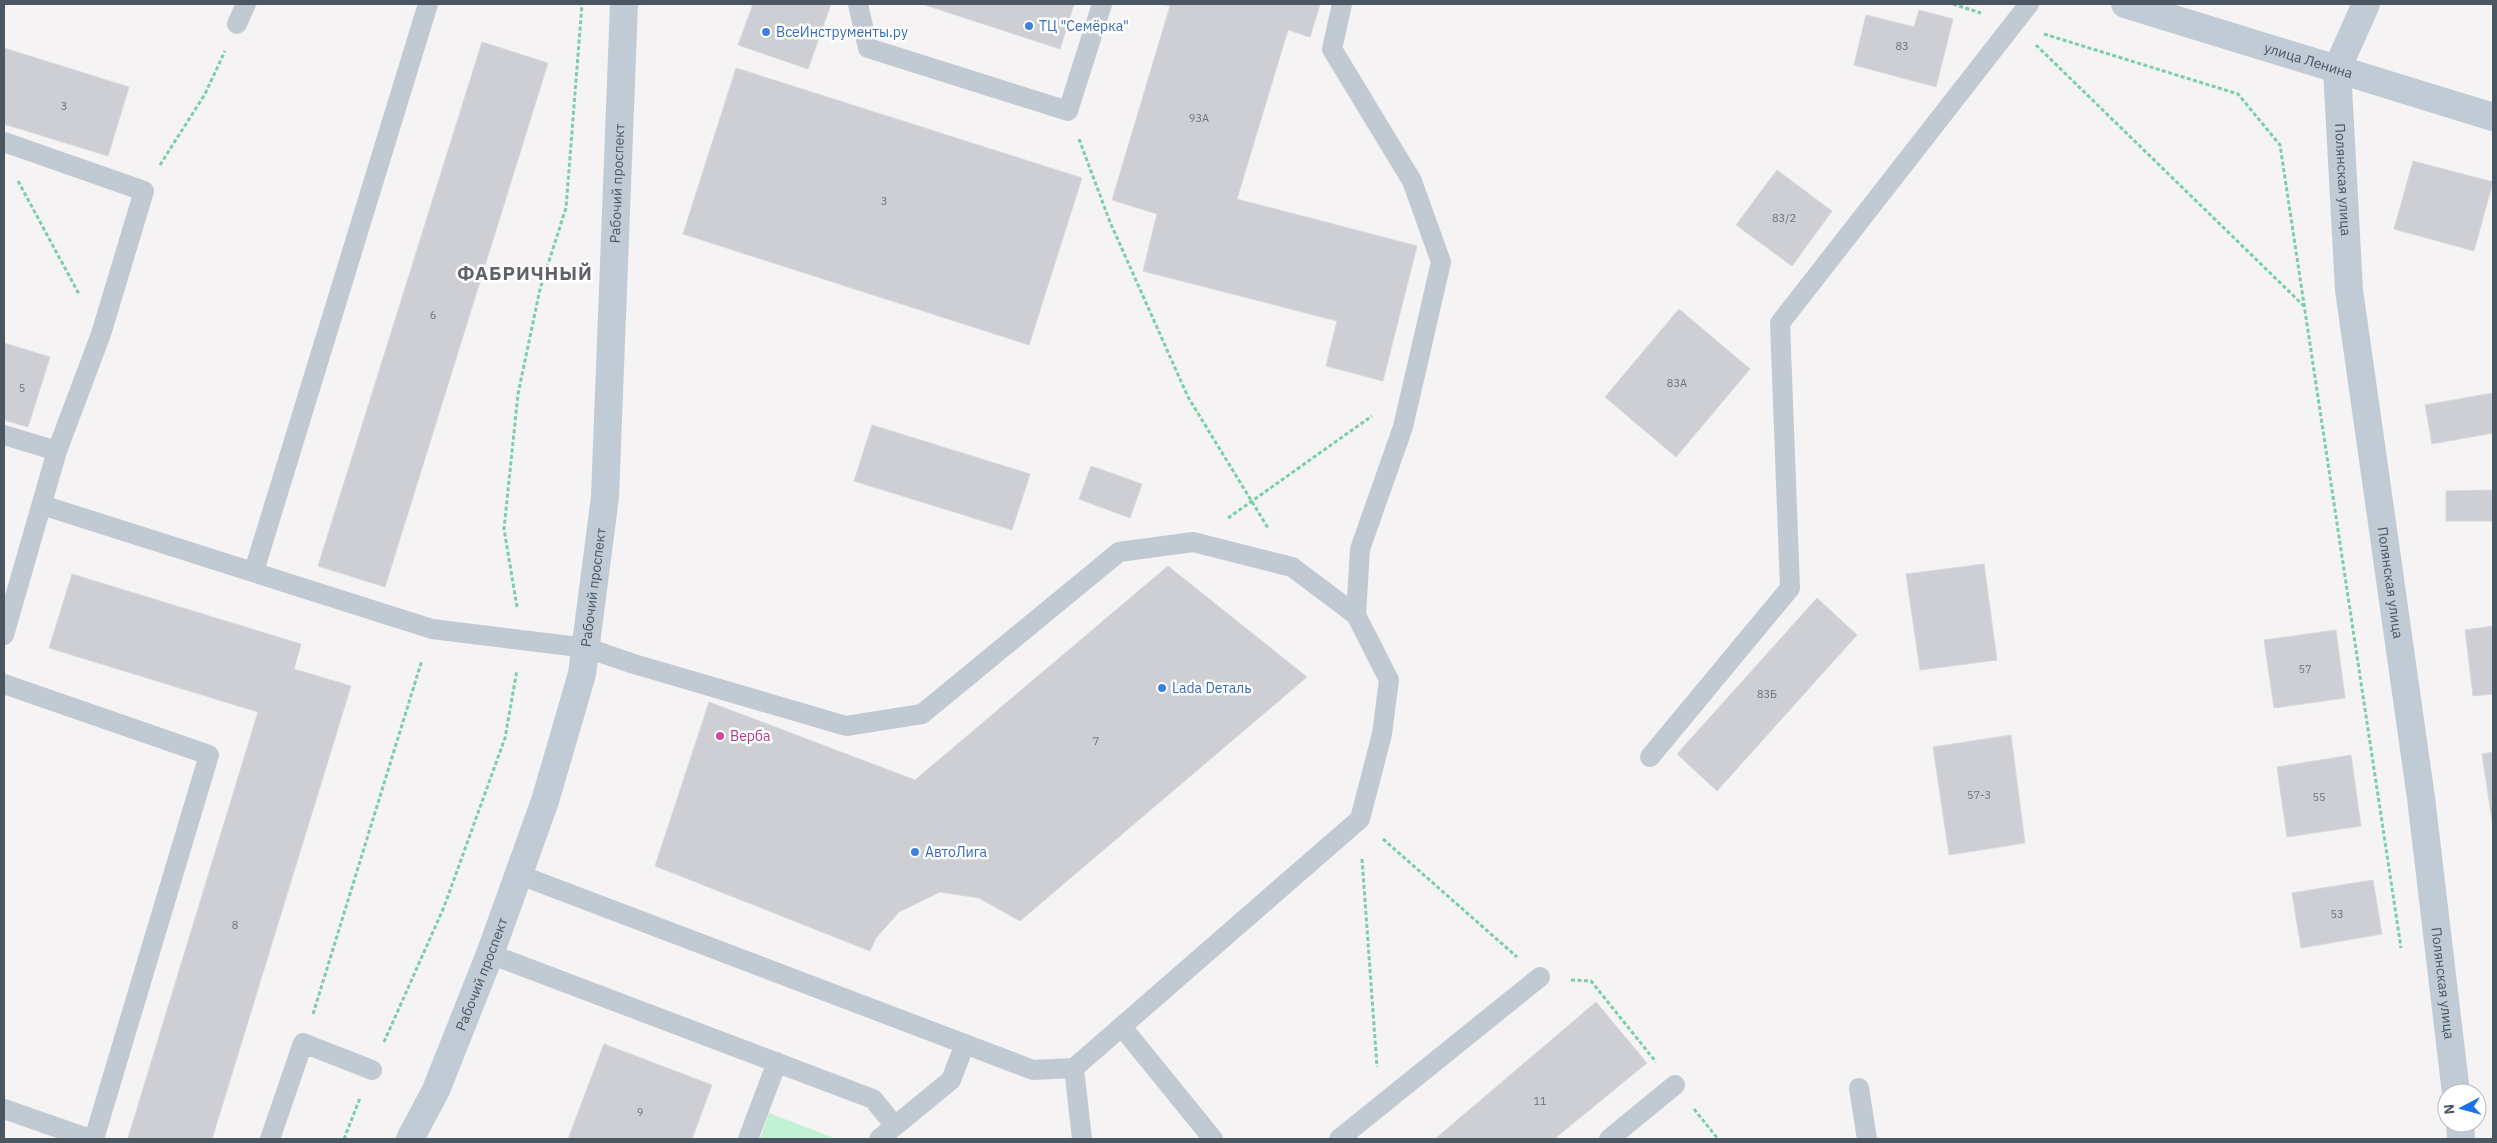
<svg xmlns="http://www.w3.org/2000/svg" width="2497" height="1143" font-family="'IBM Plex Sans',sans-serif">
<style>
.green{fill:#c3f1d5}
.building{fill:#cdcfd5;stroke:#d7d9de}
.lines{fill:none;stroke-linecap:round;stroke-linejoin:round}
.path{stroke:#7ad0a6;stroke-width:3;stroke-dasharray:4 2.5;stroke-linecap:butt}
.lane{stroke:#c1cad2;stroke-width:20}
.secondary{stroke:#c1cbd6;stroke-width:28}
.shop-dot{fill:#3f7fe0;stroke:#fff;stroke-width:2}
.hotel-dot{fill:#d1479c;stroke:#fff;stroke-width:2}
.labels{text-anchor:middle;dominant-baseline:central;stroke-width:5;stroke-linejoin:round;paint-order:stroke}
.number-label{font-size:11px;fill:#6b747e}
.shop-label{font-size:14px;fill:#366cbe;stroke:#fff;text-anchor:start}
.street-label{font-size:14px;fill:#4a5661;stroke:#fff}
.hotel-label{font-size:14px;fill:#b23c85;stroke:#fff;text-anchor:start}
.district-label{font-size:19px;font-weight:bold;letter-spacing:1px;fill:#5f6368;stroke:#fff}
</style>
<rect width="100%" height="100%" fill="#f5f3f3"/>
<!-- green -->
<path class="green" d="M769 1113 834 1138 760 1139Z"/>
<!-- building -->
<path class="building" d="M753 4H831L808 69 738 45Z
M922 4H1074L1060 49Z
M1162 4H1320L1310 37 1288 30 1237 199 1417 246 1383 381 1326 366 1337 321 1143 271 1157 214 1112 200 1170 6Z
M1919 10 1953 19 1936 87 1854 65 1866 15 1914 27Z
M482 42 548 63 385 587 318 566Z
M4 48 129 87 108 156 4 124Z
M736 68 1082 178 1029 345 683 234Z
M2413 161 2493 182 2474 251 2394 229Z
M1777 170 1832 211 1792 266 1736 225Z
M1679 309 1750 369 1676 457 1605 397Z
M4 343 50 357 28 427 4 420Z
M2493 393V433L2432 444 2425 405Z
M872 425 1030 474 1012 530 854 481Z
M1091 466 1142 484 1130 518 1079 499Z
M2493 490V521H2446V491Z
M1984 564 1997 660 1920 670 1906 574Z
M1168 566 1307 677 1020 921 979 898 940 892 899 912 876 938 870 951 655 866 709 702 915 780Z
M72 574 301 644 294 669 351 686 212 1139 128 1138 258 712 49 648Z
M1817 598 1857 635 1717 791 1677 754Z
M2493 626V694L2473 696 2465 630Z
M2336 630 2345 698 2274 708 2264 640Z
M2011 735 2025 843 1949 855 1933 747Z
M2493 752V827L2482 754Z
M2351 755 2361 826 2287 837 2277 767Z
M2373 880 2382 934 2301 948 2292 893Z
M1596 1002 1647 1063 1554 1139H1435Z
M604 1044 712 1085 692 1139H568Z"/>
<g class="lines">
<!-- path -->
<path class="path" d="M1953 4 1981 13
M2044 34 2238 94 2280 145 2401 948
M2036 45 2304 306
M1079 139 1110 222 1188 397 1268 528
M160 165 205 94 225 51
M18 181 79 294
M1228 518 1372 416
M517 607 504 529 518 394 540 289 566 208 582 4
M1383 839 1517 957
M1362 859 1377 1067
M1571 980 1591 981 1656 1062
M313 1014 422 660
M384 1042 444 907 505 738 517 670
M1694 1109 1718 1139
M344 1139 360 1098"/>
<!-- lane -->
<path class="lane" d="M858 4 868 48 1068 111 1102 4
M237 24 246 4
M4 142 144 191 101 334 57 451 4 635
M4 435 57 451
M42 505 432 629 587 648 634 664 846 726 922 714 1119 552 1193 542 1292 567 1356 615
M254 571 428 4
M4 684 209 755 94 1139
M1650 757 1790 588 1780 323 2029 4
M520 875 1033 1070 1074 1068 1360 819 1382 734 1389 680 1356 615 1360 549 1403 427 1441 262 1412 181 1332 49 1342 4
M490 954 873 1099 895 1126 951 1080 965 1044
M1122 1027 1213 1139
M1074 1068 1082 1139
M1859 1088 1867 1139
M4 1109 90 1139
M270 1139 303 1043 372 1070
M748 1139 777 1062
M879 1139 895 1126
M1339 1139 1540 977
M1609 1139 1675 1085"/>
<!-- secondary -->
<g class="secondary">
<path id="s1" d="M2125 4 2493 117"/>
<path id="s2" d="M2366 4 2337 69 2349 290 2421 798 2456 1093"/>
<path d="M2460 1123 2461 1139"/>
<path id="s3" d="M410 1139 436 1090 490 954 545 801 582 674 605 497 624 4"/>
</g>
</g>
<!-- markers -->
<g class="shop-dot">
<circle cx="1029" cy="26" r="5"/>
<circle cx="766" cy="32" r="5"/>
<circle cx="1162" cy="688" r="5"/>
<circle cx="915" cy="852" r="5"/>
</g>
<circle class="hotel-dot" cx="720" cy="736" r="5"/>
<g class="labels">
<!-- number labels -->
<g class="number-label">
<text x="1902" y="46">83</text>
<text x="64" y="106">3</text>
<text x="1199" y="118">93А</text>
<text x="884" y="201">3</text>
<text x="1784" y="218">83/2</text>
<text x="433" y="315">6</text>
<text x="1677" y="383">83А</text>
<text x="22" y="388">5</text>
<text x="2305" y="669">57</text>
<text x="1767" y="694">83Б</text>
<text x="1096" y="741">7</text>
<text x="1979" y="795">57-3</text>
<text x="2319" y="797">55</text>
<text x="2337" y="914">53</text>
<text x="235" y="925">8</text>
<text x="1540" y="1101">11</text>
<text x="640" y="1112">9</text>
</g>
<!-- shop labels -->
<g class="shop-label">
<text x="1039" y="26">ТЦ "Семёрка"</text>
<text x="776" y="32">ВсеИнструменты.ру</text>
<text x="1172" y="688">Lada Dеталь</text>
<text x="925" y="852">АвтоЛига</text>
</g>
<!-- street labels -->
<g class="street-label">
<text stroke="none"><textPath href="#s1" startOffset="192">улица Ленина</textPath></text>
<text stroke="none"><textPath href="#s2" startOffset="182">Полянская улица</textPath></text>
<text stroke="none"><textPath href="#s3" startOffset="989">Рабочий проспект</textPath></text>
<text stroke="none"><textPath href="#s2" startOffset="588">Полянская улица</textPath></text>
<text stroke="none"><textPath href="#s3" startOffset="584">Рабочий проспект</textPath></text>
<text stroke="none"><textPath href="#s3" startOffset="180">Рабочий проспект</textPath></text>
<text stroke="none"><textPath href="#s2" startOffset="992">Полянская улица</textPath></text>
</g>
<!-- hotel labels -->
<g class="hotel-label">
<text x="730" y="736">Верба</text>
</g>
<!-- district labels -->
<g class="district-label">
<text x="525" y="273">ФАБРИЧНЫЙ</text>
</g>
</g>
<!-- border -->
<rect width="2497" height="1143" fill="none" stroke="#4a5661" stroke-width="10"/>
<!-- north arrow -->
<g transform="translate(2462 1108) rotate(264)"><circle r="24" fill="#ffffff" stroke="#b7bbc0"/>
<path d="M0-4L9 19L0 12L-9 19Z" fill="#1a73e8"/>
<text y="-8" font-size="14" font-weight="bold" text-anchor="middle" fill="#4a5661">N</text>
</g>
</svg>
